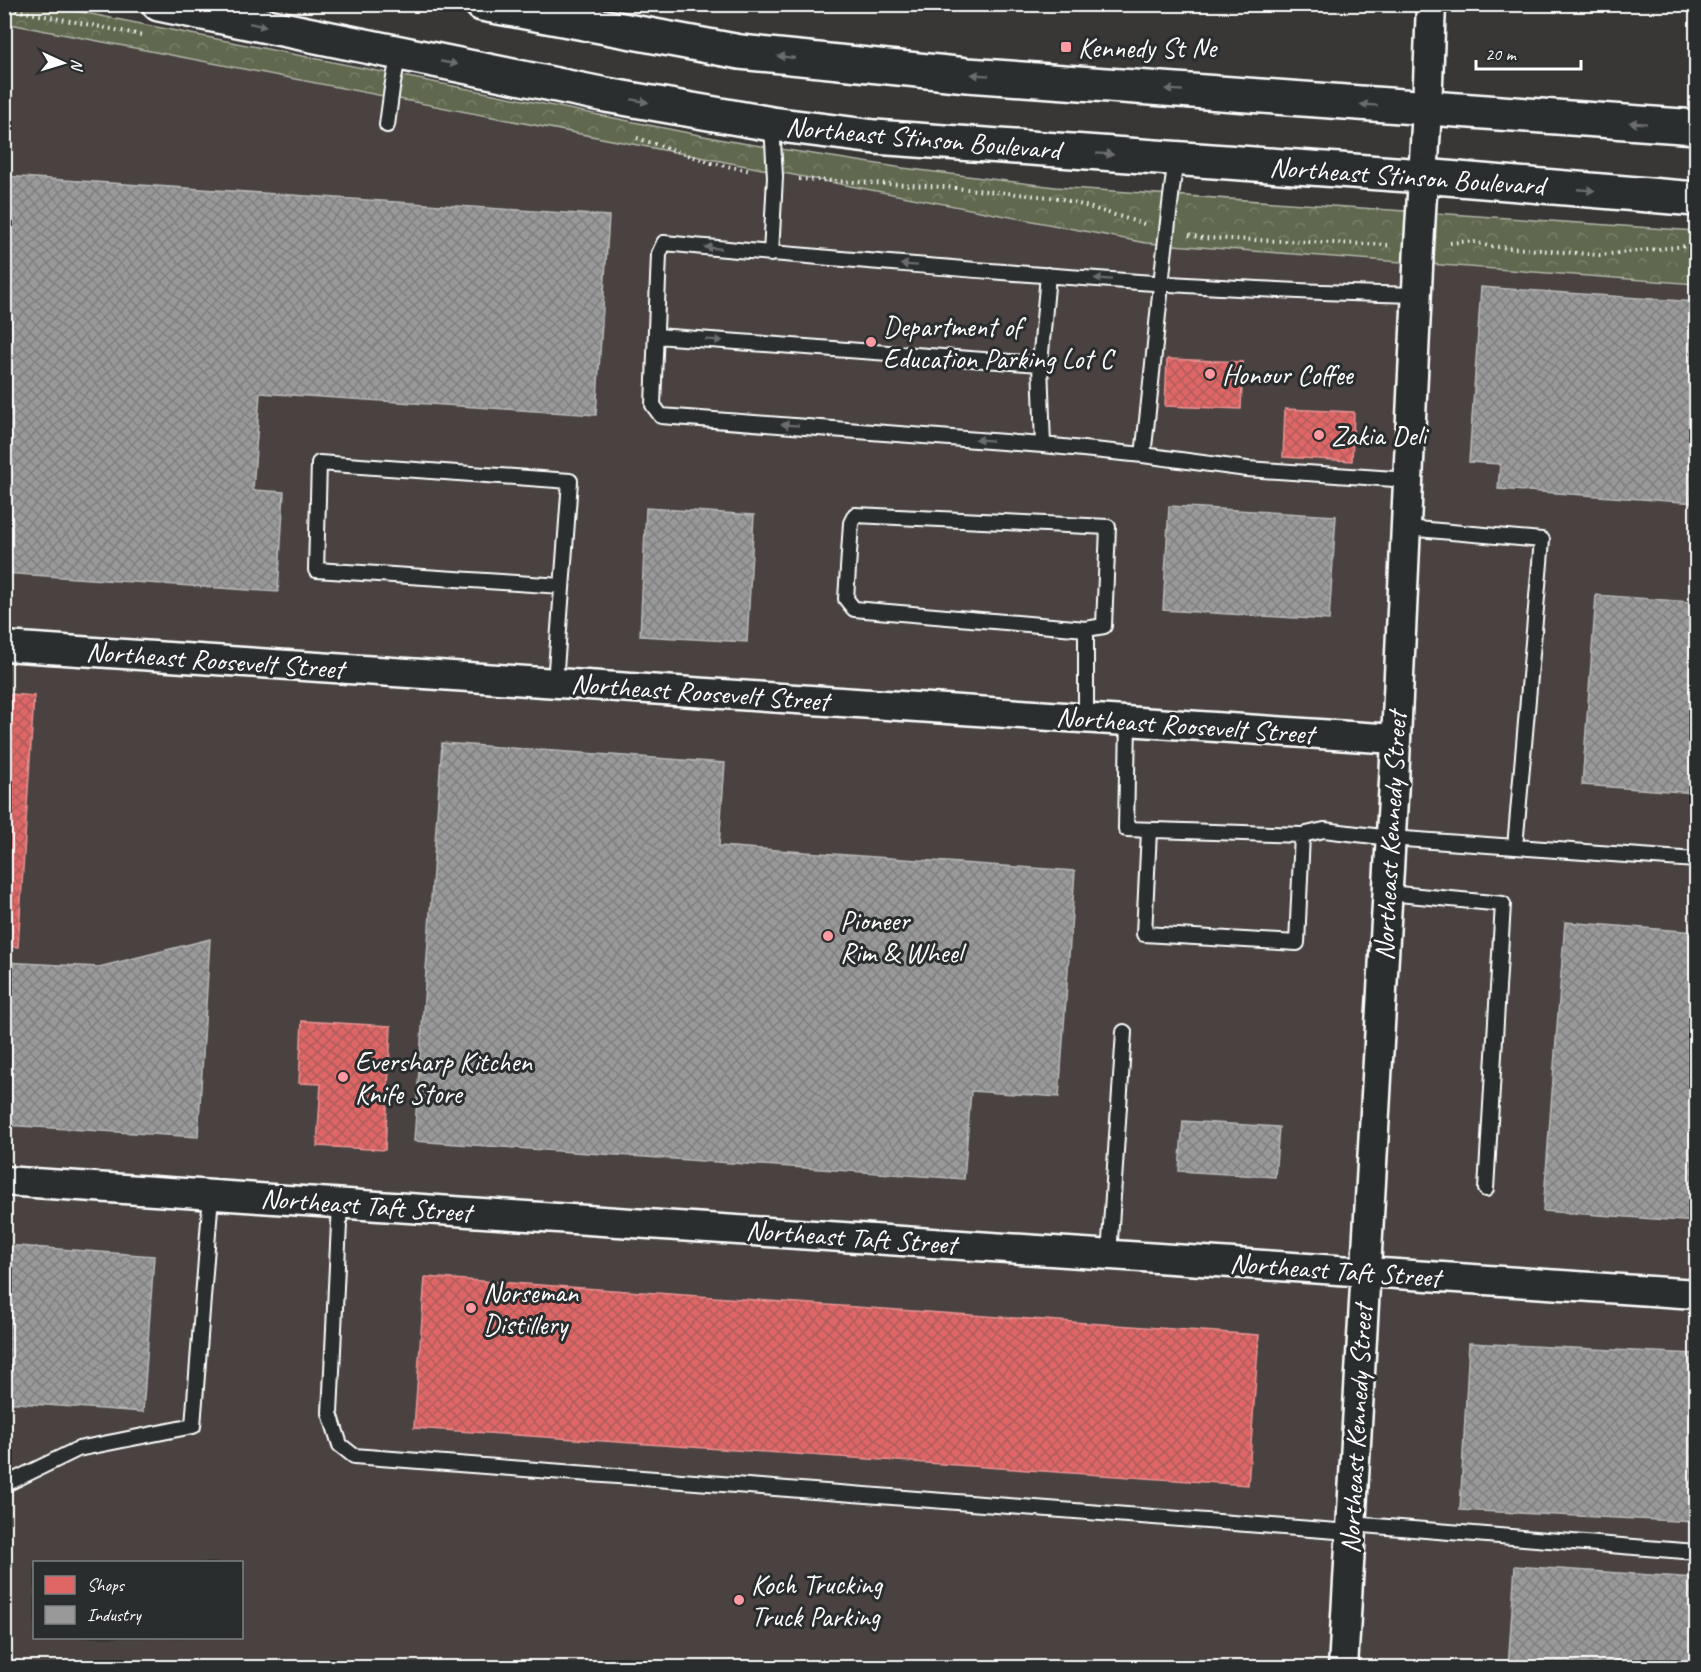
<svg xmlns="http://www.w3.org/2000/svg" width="1701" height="1672" font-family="Caveat,sans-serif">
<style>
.built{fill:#48433f;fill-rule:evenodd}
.park{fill:url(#park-crowns);stroke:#b0b4a7;stroke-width:1.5}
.shops{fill:url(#shops-cross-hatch);stroke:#e99494;stroke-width:1.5}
.industry{fill:url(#industry-cross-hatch);stroke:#b8b8b8;stroke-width:1.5}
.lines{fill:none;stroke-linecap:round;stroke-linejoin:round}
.service-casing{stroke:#fff;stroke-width:18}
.minor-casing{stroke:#fff;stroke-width:33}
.secondary-casing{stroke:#fff;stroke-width:38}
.path{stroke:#fff;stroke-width:4;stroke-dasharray:1.5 4.5;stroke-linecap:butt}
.service{stroke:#2a2d2e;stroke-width:14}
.minor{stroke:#2a2d2e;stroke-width:28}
.secondary{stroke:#2a2d2e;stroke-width:33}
.oneway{fill:#6a6c6d}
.poi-dot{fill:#ff9aa2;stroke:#2a2d2e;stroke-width:2}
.labels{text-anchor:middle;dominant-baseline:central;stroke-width:6;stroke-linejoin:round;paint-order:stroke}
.poi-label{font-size:28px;fill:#fff;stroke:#2a2d2e;text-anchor:start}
.street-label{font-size:28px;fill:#fff;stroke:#2a2d2e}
</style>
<defs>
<pattern id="park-crowns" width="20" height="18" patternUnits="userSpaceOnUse" patternTransform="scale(1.5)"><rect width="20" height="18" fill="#61694f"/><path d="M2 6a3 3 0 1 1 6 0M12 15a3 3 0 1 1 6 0" fill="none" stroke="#798069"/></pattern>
<pattern id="shops-cross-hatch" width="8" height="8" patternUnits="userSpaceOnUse" patternTransform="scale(1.5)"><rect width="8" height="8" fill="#e06666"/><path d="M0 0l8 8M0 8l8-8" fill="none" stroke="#ac5d5d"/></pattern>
<pattern id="industry-cross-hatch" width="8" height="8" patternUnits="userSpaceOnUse" patternTransform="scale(1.5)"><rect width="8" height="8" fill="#999"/><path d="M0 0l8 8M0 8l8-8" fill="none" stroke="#7e7e7e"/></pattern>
</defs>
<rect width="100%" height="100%" fill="#383736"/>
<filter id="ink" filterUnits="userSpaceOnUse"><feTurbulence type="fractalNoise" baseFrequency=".0167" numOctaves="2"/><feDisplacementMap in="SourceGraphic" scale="12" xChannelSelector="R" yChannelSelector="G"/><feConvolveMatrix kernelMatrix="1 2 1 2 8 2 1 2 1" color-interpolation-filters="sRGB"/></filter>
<g filter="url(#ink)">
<!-- built -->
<path class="built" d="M4 23 1146 243 1696 284V1667H5ZM34 1562H242V1638H34Z"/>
<!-- park -->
<path class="park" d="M4 5H46L729 141 903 168 1055 187 1696 231V284L1146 243 5 23Z"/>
<!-- shops -->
<path class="shops" d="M1167 359 1243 362 1241 409 1165 406Z
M1285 409 1354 412 1352 461 1283 457Z
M4 694H10L6 750H4Z
M10 694 34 696 18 947 4 946V750H6Z
M302 1021 391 1026 385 1150 317 1146 321 1084 299 1083Z
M425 1277 1259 1335 1248 1485 414 1428Z"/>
<!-- industry -->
<path class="industry" d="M4 176 609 216 596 415 260 393 253 490 284 492 278 592 4 573Z
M1481 287 1696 302V503L1498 489 1500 464 1469 462Z
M1169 506 1336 516 1329 620 1163 610Z
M646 508 754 515 747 642 640 636Z
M1695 539 1696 793 1582 785 1596 595 1691 602Z
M442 743 725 763 719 846 1075 871 1059 1097 971 1091 964 1179 414 1141Z
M1565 922 1696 932V1222L1543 1211Z
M210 939 198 1137 4 1125V962L99 967Z
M1183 1121 1279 1127 1275 1177 1179 1171Z
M4 1245 154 1256 143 1412 4 1402Z
M1469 1343 1696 1354V1522L1460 1510Z
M1515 1566 1696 1578V1668H1508Z"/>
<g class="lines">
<!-- service casing -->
<g class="service-casing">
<path id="service" d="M387 125 392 88 399 53
M1176 159C1162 257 1155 356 1143 455L1043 445 661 416 653 405 659 254 664 243C773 254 881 262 990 271 1132 282 1274 292 1417 295
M771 254 775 177 772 124
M656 336 1040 364
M1043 445 1040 364 1048 275
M1143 455 1247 469 1409 480
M1406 528 1542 540 1515 847
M1086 629 854 609 846 599 851 523 855 515 1108 527 1104 626 1086 629V718
M555 683 570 481 319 463 316 570 562 586
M1128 721 1126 829 1302 835 1324 830 1390 838 1696 860
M1149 831 1144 934 1297 943 1302 835
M1388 893 1503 904 1486 1189
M340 1203 330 1413 340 1445 354 1456 1350 1532
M1109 1255 1124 1032
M4 1485 78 1449 193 1426 211 1195
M1351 1524 1696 1552"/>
</g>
<!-- minor casing -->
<g class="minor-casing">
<path id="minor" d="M4 646 1395 739
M4 1181 1696 1294
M1343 1668 1394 782 1419 246 1427 109 1431 4"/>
</g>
<!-- secondary casing -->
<g class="secondary-casing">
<path id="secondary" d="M159 4 606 95 772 124 875 137 1423 176 1696 199
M482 4 740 52 967 75 1696 127"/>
</g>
<!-- path -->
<path class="path" d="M4 8 142 35
M637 138 712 163 751 171
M799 179 945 187 1059 198 1144 224
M1189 235 1203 238 1388 245
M1450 243 1471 241 1488 246 1600 255 1696 245"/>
<!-- service -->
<use href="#service" class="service"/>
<!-- minor -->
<use href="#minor" class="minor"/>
<!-- secondary -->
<use href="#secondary" class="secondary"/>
</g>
<!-- one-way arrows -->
<defs><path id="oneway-solid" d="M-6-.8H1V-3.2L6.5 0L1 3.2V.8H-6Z" transform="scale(1.5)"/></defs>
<g class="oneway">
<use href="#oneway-solid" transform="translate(258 25) rotate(12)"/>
<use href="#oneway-solid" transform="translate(786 57) rotate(-174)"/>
<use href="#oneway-solid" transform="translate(449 63) rotate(11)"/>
<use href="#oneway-solid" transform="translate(980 75) rotate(-176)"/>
<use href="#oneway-solid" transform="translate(1174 90) rotate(-176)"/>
<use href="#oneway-solid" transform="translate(640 101) rotate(10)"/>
<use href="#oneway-solid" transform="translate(1369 105) rotate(-176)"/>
<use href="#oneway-solid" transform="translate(1638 123) rotate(-176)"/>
<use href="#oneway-solid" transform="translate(1105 154) rotate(4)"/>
<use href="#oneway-solid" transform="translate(1586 190) rotate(5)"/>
<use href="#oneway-solid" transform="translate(713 248) rotate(-174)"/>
<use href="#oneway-solid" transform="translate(909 265) rotate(-176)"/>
<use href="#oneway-solid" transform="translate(1103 279) rotate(-176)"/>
<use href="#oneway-solid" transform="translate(714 340) rotate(4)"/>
<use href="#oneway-solid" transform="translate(790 425) rotate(-176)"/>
<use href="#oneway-solid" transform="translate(984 440) rotate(-176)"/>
</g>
</g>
<!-- markers -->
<g class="poi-dot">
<rect x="1060" y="41" width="12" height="12" rx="3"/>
<circle cx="871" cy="342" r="6"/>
<circle cx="1210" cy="374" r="6"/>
<circle cx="1319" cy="435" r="6"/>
<circle cx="828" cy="936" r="6"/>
<circle cx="343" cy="1077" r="6"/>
<circle cx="471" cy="1308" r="6"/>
<circle cx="739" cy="1600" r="6"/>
</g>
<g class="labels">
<!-- poi labels -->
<g class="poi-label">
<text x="1078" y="47">Kennedy St Ne</text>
<text x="883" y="326">Department of<tspan x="883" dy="32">Education Parking Lot C</tspan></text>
<text x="1222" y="374">Honour Coffee</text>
<text x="1331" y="435">Zakia Deli</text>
<text x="840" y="920">Pioneer<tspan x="840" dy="32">Rim &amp; Wheel</tspan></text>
<text x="355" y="1061">Eversharp Kitchen<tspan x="355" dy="32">Knife Store</tspan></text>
<text x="483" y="1292">Norseman<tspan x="483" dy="32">Distillery</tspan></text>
<text x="751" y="1584">Koch Trucking<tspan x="751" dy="32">Truck Parking</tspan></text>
</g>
<!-- street labels -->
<g class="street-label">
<text transform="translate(923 138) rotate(5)">Northeast Stinson Boulevard</text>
<text transform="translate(1407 176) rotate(4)">Northeast Stinson Boulevard</text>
<text transform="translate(215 660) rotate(4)">Northeast Roosevelt Street</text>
<text transform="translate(700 692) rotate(4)">Northeast Roosevelt Street</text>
<text transform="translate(1185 725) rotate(4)">Northeast Roosevelt Street</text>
<text transform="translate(1390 836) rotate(-87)">Northeast Kennedy Street</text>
<text transform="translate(366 1205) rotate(4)">Northeast Taft Street</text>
<text transform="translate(851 1237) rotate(4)">Northeast Taft Street</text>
<text transform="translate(1335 1270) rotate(4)">Northeast Taft Street</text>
<text transform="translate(1356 1429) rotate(-87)">Northeast Kennedy Street</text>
</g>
</g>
<!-- margin -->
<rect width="1701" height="1672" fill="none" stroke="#2a2d2e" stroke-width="24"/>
<rect x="12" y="12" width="1677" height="1648" fill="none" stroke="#fff" stroke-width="2" filter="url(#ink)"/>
<!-- legend -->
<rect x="33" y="1561" width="210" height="78" fill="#2a2d2e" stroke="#7f8182" stroke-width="1.5"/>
<rect x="45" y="1576" width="30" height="18" fill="#e06666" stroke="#7f8182" stroke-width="1.5"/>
<text x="87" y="1591" font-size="18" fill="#ffffff">Shops</text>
<rect x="45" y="1606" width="30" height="18" fill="#999999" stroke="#7f8182" stroke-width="1.5"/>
<text x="87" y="1621" font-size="18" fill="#ffffff">Industry</text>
<!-- north arrow -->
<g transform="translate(63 63) rotate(94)" stroke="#2a2d2e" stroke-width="4.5" paint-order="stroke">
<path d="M0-4.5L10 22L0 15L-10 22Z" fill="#ffffff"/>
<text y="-9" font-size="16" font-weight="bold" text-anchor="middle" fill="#ffffff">N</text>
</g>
<!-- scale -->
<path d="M1476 60v9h105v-9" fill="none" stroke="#ffffff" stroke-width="3"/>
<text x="1485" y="60" font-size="18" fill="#ffffff" stroke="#2a2d2e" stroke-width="4.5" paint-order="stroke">20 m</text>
</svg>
